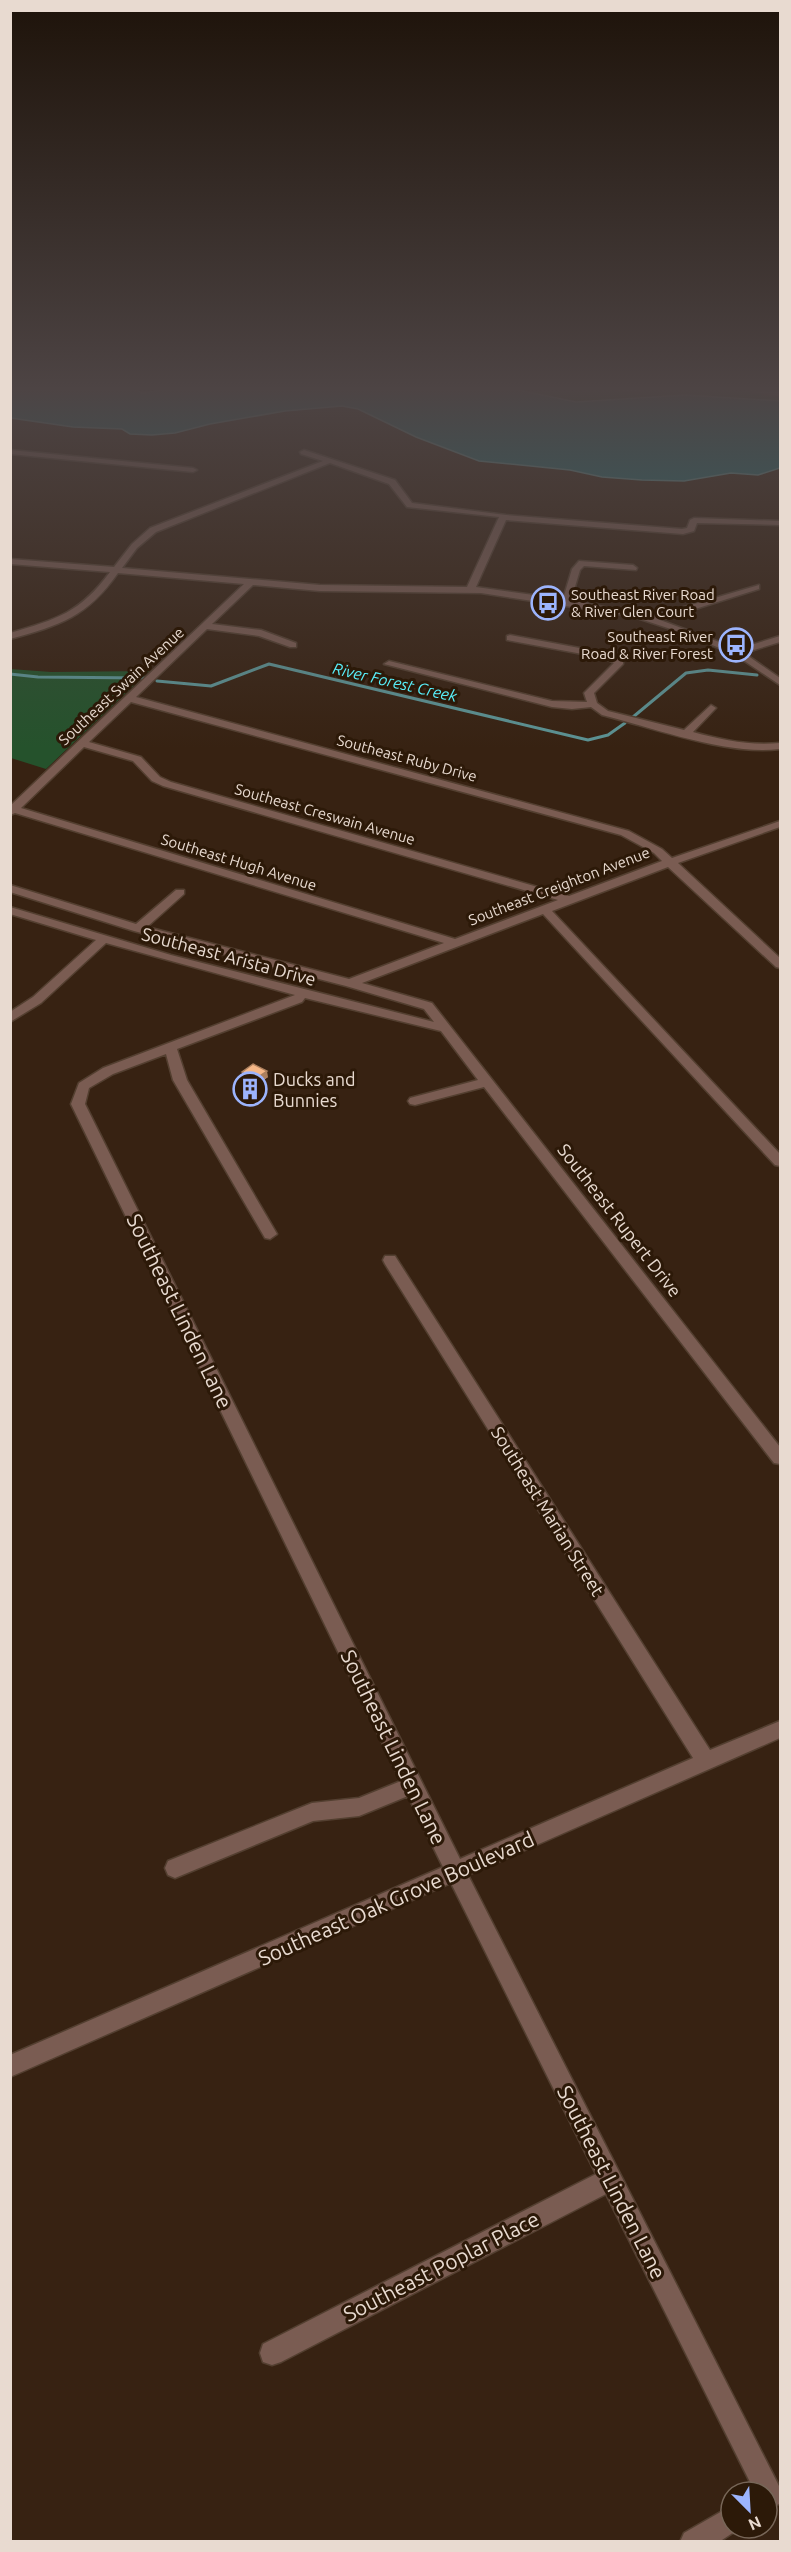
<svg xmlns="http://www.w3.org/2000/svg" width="791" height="2552" font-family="Ubuntu,sans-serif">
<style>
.green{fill:#25522c}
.water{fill:#20747a;stroke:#5c9394;stroke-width:1.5}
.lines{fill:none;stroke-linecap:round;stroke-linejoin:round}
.stream{stroke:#5c9394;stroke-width:3}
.minor-casing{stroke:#533f30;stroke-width:3}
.minor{fill:#7a5c52;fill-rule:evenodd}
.wall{fill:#d39d74}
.shaded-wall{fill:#ac805e}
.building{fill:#f5b787;stroke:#ac805e;stroke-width:1.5}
.labels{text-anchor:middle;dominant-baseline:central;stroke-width:6;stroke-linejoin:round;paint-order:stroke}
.far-poi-label{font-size:15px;fill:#e8dad0;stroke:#2c1908;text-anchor:start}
.far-street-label{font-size:15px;fill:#e8dad0;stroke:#2c1908}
.far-water-label{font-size:16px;font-style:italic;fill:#58effa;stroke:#2c1908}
.street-label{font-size:18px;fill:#e8dad0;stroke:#2c1908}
.poi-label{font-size:18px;fill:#e8dad0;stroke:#2c1908;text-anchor:start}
.near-street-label{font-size:21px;fill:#e8dad0;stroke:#2c1908}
</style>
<rect width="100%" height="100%" fill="#372212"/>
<!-- green -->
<path class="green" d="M608 390H731L780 395V401L685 395 576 402 518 391Z
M10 669 51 672 149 671 46 769 11 758Z"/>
<!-- water -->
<path class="water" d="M11 390H135L143 393 162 390H518L576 402 685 395 780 401V468L758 475 731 473 684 481 642 480 602 477 570 470 479 461 416 437 358 409 342 406 285 411 210 424 175 433 152 435 130 434 122 429 73 427 11 418Z"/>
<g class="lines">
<!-- stream -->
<path class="stream" d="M10 674 38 677 144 678
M157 681 211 686 269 664 588 740 608 735 625 723
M633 717 686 673 708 670 757 675"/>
<!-- minor casing -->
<g class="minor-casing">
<path id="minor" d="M615 390H641L638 392Z
M749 390 780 392V396L752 392Z
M10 450 193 468 197 470 193 472 10 454Z
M304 450 395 480 412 503 506 515 682 529 687 528 690 520 694 518 780 521V525L697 523 694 531 683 534 506 520 476 587 563 599 572 569 579 561 633 565 637 568 636 570 584 566 580 570 571 600 650 617 759 585V589L660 620 738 649 780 636V642L744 653 780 678V685L734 654 683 633 631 616 481 593 320 591 253 585 212 624 261 630 296 643V647H290L259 636 207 629 136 697 629 831 662 849 672 858 780 821V827L678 863 780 958V968L776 967 668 867 552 911 780 1154V1166L775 1165 543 914 362 983 432 1003 780 1447V1464L774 1463 484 1087 415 1105 410 1104 408 1101 410 1098 478 1080 441 1031 305 998 302 1002 177 1049 187 1080 277 1234 270 1239 265 1238 173 1080 166 1054 113 1074 89 1088 85 1104 460 1859 693 1758 385 1264 383 1260 385 1256H395L710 1750 780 1721V1738L468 1875 779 2486V2504L770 2508 767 2507V2492H755L606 2194 281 2362 272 2365 263 2362 260 2353 263 2344 596 2174 451 1883 10 2077V2055L443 1867 408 1796 359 1816 313 1821 175 1878 168 1875 165 1868 168 1861 312 1803 359 1798 401 1781 71 1104 79 1083 103 1068 295 995 106 943 41 1003 10 1022V1012L33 997 96 940 10 914V907L171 955 434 1022 424 1009 346 986 134 931 10 892V885L136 924 176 890H184V894L147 927 349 979 444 943 15 813 10 815V806L244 584 118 573C87 617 61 625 10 639V633C57 619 80 613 110 572L10 564V559L114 567 132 544 150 528 323 461 301 454 300 452ZM330 463 389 484 407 507 499 517 467 587 320 585 122 568 137 548 156 532ZM131 702 621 835 654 853 662 861 569 896 171 782 160 777 141 757 89 742ZM84 747 133 761 152 781 163 786 558 900 455 939 21 808Z
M510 635 606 653 623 660V664L594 693 597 703 608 711 684 730 711 705 716 708 693 732C722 740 750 746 780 743V749C729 756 653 728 602 715L591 707 572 709 552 707 384 664 389 661 552 701 587 702 584 693 614 663 604 658 507 640V636Z
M731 2506V2528H740L719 2542H680L684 2533Z"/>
</g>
<!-- minor -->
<use href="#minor" class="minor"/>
</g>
<!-- wall -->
<path class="wall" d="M242 1072 268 1077 259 1083 263 1085 264 1092 247 1104 236 1098 235 1091 248 1082 242 1079Z"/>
<!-- shaded-wall -->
<path class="shaded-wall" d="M267 1071 268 1077 255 1086 254 1080Z
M263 1085 264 1092 247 1104V1097Z"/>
<!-- building -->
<path class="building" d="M253 1064 267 1071 254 1080 242 1072Z
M252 1080 263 1085 247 1097 235 1091Z"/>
<!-- sky -->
<linearGradient id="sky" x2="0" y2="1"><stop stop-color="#1e130a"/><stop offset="0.52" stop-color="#4d4444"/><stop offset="1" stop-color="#4d4444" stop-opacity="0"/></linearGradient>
<rect width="791" height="748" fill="url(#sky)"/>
<!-- icons -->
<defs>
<g id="bus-ring" transform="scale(1.725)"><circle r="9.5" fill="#2c1908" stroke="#9cb4fd" stroke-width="1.5"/><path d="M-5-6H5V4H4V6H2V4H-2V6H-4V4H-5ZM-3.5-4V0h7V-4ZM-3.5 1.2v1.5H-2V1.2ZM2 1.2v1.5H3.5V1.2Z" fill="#9cb4fd"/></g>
<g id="building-ring" transform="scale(1.725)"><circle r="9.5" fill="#2c1908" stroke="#9cb4fd" stroke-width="1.5"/><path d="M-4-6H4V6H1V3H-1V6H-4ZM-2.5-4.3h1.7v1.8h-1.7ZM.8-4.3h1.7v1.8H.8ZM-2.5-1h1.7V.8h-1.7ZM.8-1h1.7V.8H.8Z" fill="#9cb4fd"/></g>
</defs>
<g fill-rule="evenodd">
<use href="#bus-ring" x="548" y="603"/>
<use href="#bus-ring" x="736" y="645"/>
<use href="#building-ring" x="250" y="1089"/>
</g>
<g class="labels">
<!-- far-poi labels -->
<g class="far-poi-label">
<text x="571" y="594">Southeast River Road<tspan x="571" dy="17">&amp; River Glen Court</tspan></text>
<text x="713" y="636" text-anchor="end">Southeast River<tspan x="713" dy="17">Road &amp; River Forest</tspan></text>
</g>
<!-- far-street labels -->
<g class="far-street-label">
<text transform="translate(121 686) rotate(-43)">Southeast Swain Avenue</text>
<text transform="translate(407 758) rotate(15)">Southeast Ruby Drive</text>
<text transform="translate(325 814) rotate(16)">Southeast Creswain Avenue</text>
<text transform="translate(239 862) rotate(17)">Southeast Hugh Avenue</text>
<text transform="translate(559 886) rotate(-21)">Southeast Creighton Avenue</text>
</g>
<!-- far-water labels -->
<g class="far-water-label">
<text transform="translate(395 682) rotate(13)">River Forest Creek</text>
</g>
<!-- street labels -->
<g class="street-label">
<text transform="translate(229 956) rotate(15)">Southeast Arista Drive</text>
<text transform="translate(620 1220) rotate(52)">Southeast Rupert Drive</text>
<text transform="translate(548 1511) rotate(58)">Southeast Marian Street</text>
</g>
<!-- poi labels -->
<g class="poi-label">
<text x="273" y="1079">Ducks and<tspan x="273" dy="21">Bunnies</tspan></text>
</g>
<!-- near-street labels -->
<g class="near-street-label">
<text transform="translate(180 1311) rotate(64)">Southeast Linden Lane</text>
<text transform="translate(394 1747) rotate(64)">Southeast Linden Lane</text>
<text transform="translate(396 1898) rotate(-24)">Southeast Oak Grove Boulevard</text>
<text transform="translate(612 2182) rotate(63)">Southeast Linden Lane</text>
<text transform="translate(441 2266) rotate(-27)">Southeast Poplar Place</text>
</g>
</g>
<!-- border -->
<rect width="791" height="2552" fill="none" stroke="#e8dad0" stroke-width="24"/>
<!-- north arrow -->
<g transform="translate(749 2510) rotate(156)"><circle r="28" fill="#2c1908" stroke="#776658" stroke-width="1.5"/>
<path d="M0-4.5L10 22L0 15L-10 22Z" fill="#9cb4fd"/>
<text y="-9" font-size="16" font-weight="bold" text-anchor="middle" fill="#e8dad0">N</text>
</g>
</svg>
